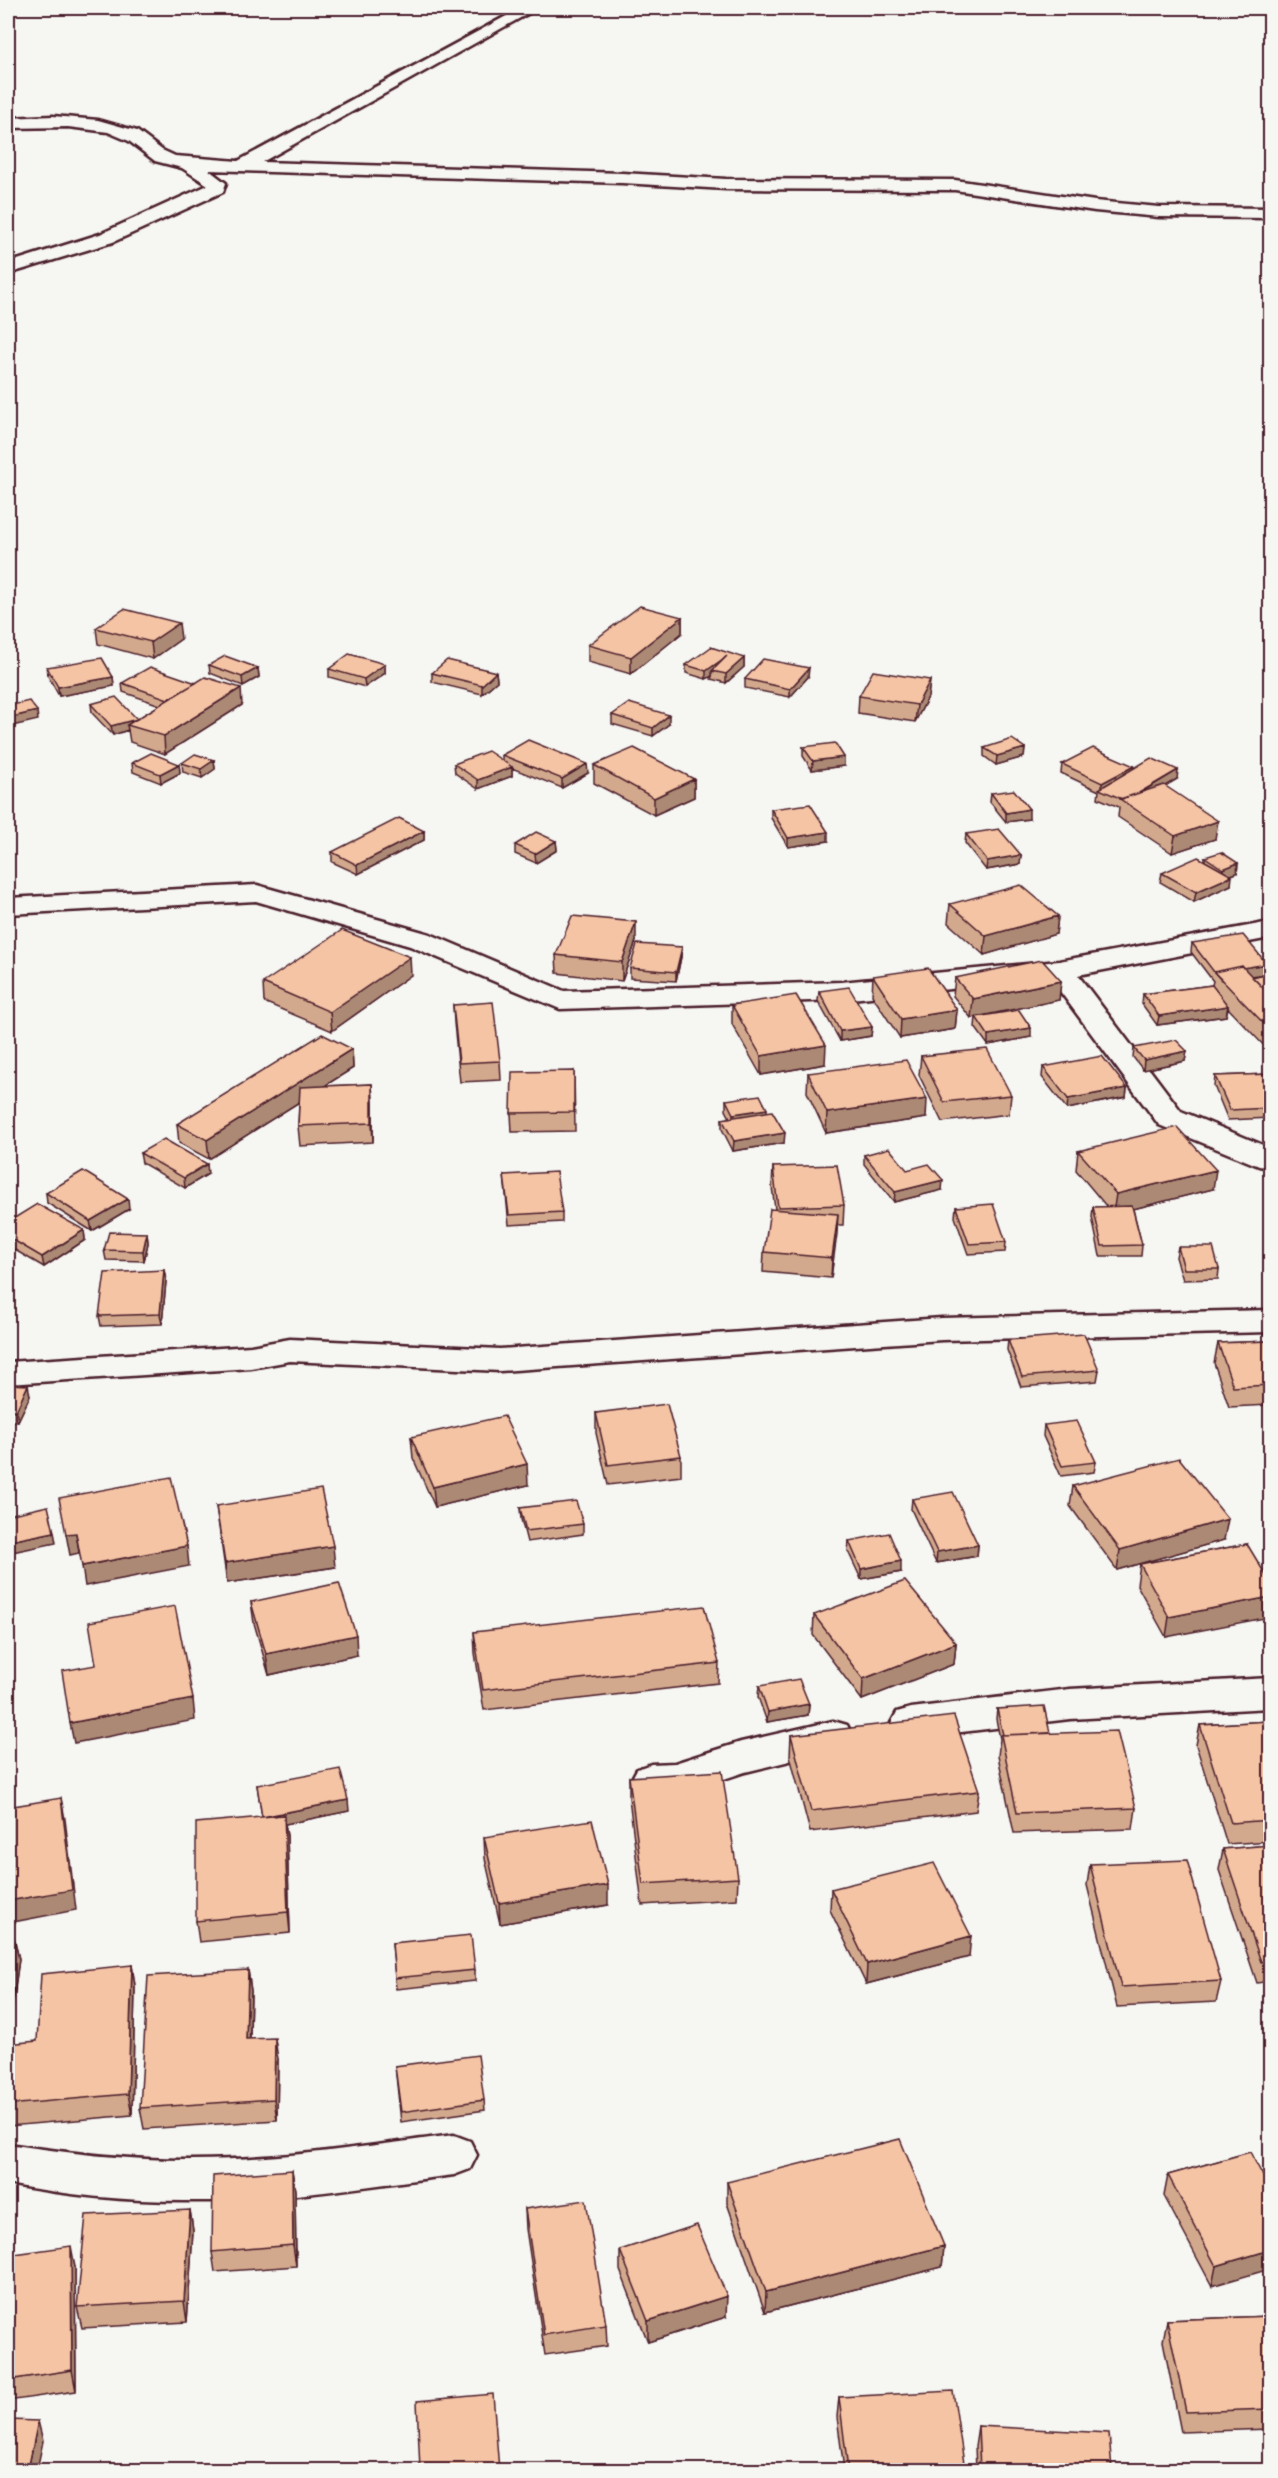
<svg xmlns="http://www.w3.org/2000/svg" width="1278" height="2478" font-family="Mynerve,sans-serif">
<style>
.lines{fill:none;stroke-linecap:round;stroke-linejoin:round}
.street-casing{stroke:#4a1f2b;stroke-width:5}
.street{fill:#f6f6f2;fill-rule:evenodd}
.wall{fill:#d3a98e;stroke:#4a1f2b;stroke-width:1.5}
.shaded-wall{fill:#ac8974;stroke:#4a1f2b;stroke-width:1.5}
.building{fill:#f5c4a5;stroke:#4a1f2b;stroke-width:1.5}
</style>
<rect width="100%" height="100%" fill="#f6f6f2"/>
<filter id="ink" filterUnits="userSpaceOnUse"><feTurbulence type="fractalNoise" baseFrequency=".0167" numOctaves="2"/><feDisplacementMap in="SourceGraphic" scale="12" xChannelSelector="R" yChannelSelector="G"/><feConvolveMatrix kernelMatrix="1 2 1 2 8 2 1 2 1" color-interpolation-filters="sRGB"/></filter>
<g filter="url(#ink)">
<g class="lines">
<!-- street casing -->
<g class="street-casing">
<path id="street" d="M521 8H538L262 162 622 173 726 179 955 180 1095 201 1159 207 1270 208V218L1159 217 1095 211 955 190 726 189 622 183 209 170 226 183 223 192 113 242 8 274V263L100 234 208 185 182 168 155 161 129 141 108 132 68 127 8 128V118L53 116 98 120 137 131 162 150 175 156 238 161Z
M257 885 430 934 564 991 841 982 1059 961 1270 922V938L1078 975 1181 1111 1270 1148V1168L1259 1166 1159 1125 1051 979 841 1000 560 1009 410 946 256 901 8 914V898Z
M1270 1310V1332L942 1340 500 1371 290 1361 251 1368 8 1384V1362L251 1346 290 1339 500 1349 942 1318Z
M1270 1678V1708L1070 1719 911 1738 897 1734 891 1723 897 1712 911 1708 1070 1689Z
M833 1721 847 1725 853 1736 847 1747 745 1772 676 1795 651 1796 637 1791 631 1780 637 1769 651 1764 675 1763 741 1742Z
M454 2135 470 2141 477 2155 470 2169 454 2175C365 2186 275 2202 185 2201 125 2201 66 2195 8 2184V2144C67 2153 126 2160 185 2160 275 2161 365 2146 454 2135Z"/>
</g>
<!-- street -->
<use href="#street" class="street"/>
</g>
<!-- wall -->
<path class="wall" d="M682 617V633L631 674 588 662V645Z
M96 628 181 639 153 659 98 644Z
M744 658V667L726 683 711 679 712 676 706 679 686 673V665Z
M385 664V673L365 687 329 677V669Z
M209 665 258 668 259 677 243 686 210 673Z
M47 667 113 677 114 686 59 696 48 676Z
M496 672 497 681 482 694 432 682V673Z
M808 677 790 697 745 688V679Z
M930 680 928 697 915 722 858 713 859 696Z
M122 683 242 705 165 754 130 742 128 730 113 735 92 713 91 704 137 719 160 705 123 692Z
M612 715 669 724 653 736 612 724Z
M803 747 844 766 812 770 803 756Z
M984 748H1025L1024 757 996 765 984 756Z
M502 755 588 773 562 788 512 768V776L478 789 455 773 454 764 502 760Z
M214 760 215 769 202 778 183 772 182 763Z
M132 763 179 764 180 773 161 783 133 772Z
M1062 764 1134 768 1177 779 1165 786 1215 839 1172 853 1118 817 1119 807 1098 798 1099 791 1061 773Z
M594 765 694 779V797L654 815 594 783Z
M991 793 1029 819 1006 822 990 802Z
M771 809 828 841 788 847 771 818Z
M424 831V840L358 874 332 862V852Z
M966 834 1021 855 1020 864 986 870 965 843Z
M556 841 557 850 536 863 515 854V845Z
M1205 857 1238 863 1237 873 1231 875V885L1194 902 1160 882 1162 873 1205 860Z
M950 904 1058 916 1056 934 984 955 948 923Z
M636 941 622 981 557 973 556 955Z
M1192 943 1267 964 1265 974 1270 973V1052L1228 1008 1226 1016 1157 1025 1142 1004 1143 994 1212 985 1213 981 1191 952Z
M682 947 681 957 676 981 630 978V968Z
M411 975 332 1031 264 1002 263 983Z
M873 976 957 1010 955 1029 900 1038 872 995Z
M955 978 1061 981 1059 1000 971 1018 953 996Z
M819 991 872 1027 871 1036 840 1041 818 1001Z
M453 1005 500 1061 501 1080 460 1082 454 1023Z
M732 1005 825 1064 761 1075 732 1024Z
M976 1017 1031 1037 988 1045 975 1027Z
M1134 1048 1187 1051 1185 1061 1143 1070 1133 1057Z
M352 1049 353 1068 324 1086 372 1084 373 1103V1142L300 1146 298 1126 299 1102 209 1159 179 1143 177 1124Z
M921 1056 1011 1095 1009 1114 942 1122 919 1075Z
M1043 1067 1127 1088 1126 1097 1067 1109 1042 1077Z
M574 1071 575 1131 512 1132 511 1113Z
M808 1073 926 1118 826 1133 807 1092Z
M1270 1074V1118L1228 1120 1214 1086 1215 1076Z
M726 1100 767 1112 784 1143 733 1151 722 1129V1119L730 1118 726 1110Z
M1078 1151 1213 1189 1133 1209 1142 1245 1141 1256H1100L1092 1217 1093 1207H1107L1076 1170Z
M140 1153 208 1174 185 1188 142 1163Z
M864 1155 942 1190 894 1202 864 1164Z
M773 1167 844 1205 843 1225H837L831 1278 763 1272 764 1252 775 1209 772 1187Z
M504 1175 562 1212V1222L509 1225Z
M46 1193 129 1209 92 1231 47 1203Z
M956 1207 1006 1242 1005 1252 968 1254 955 1217Z
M8 1222 84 1230 85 1240 44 1267 8 1246Z
M147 1233 148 1243 144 1261 106 1260 104 1250Z
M1178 1247 1219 1269 1218 1279 1183 1280 1176 1257Z
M164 1270 166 1281 162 1324 101 1326 99 1316Z
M1008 1340 1099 1370 1097 1381 1021 1387 1007 1350Z
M1270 1341V1405L1229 1407 1214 1363 1218 1343Z
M8 1384 30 1396 18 1421H8Z
M596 1413 681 1456V1476L608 1485 596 1433Z
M1044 1425 1096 1462 1094 1472 1061 1476 1043 1436Z
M411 1437 528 1485 435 1507 413 1458Z
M1073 1486 1224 1540 1117 1570 1070 1506Z
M912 1499 978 1545 977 1556 936 1563 911 1509Z
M216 1506 335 1567 227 1583Z
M520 1508 583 1524V1534L527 1542 521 1519Z
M849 1541 901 1572 861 1579 848 1551Z
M1247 1544 1166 1637 1137 1585 1140 1564Z
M251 1602 357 1655 269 1675 254 1623Z
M814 1615 956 1643 954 1664 862 1700 813 1635Z
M474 1632 719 1663 718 1683 484 1710 475 1653Z
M759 1686 809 1704 808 1715 767 1722 758 1697Z
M997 1709 1050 1733 1136 1808 1133 1829 1014 1833 998 1756 1000 1739 996 1719Z
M1270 1721V1841L1227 1844 1196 1745 1200 1725Z
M791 1735 979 1791 976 1811 810 1832 790 1756Z
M629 1777 738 1878 737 1899 642 1905 629 1798Z
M257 1785 349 1811 285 1824 287 1836 290 1933 199 1942 196 1921 262 1817Z
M484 1837 608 1905 500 1924 485 1858Z
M1270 1845V1981L1257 1983 1219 1870 1223 1849Z
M1090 1864 1221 1981 1216 2002 1117 2007 1087 1885Z
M831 1889 969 1957 866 1984 830 1910Z
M8 1938H14L19 1959 10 2024H8Z
M392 1943 475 1970V1981L396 1989Z
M132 1965 135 1986 132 2115 9 2126 8 2121V2052L37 2041Z
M248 1970 251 1991 250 2039 278 2059 277 2120 144 2129 140 2108Z
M395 2066 484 2100 485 2110 401 2122Z
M1250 2152 1212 2286 1164 2196 1168 2175Z
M292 2170 295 2191 296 2266 215 2272 212 2252Z
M727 2182 944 2246 942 2267 765 2312 727 2203Z
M525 2209 606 2325 607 2346 545 2355 526 2229Z
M190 2210 193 2231 187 2322 82 2328 77 2307Z
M620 2250 726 2317 648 2342 620 2270Z
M8 2255 75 2267 76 2391 8 2401Z
M1270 2316V2429L1181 2432 1163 2341 1167 2320Z
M839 2397 965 2470H844L837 2417Z
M978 2426 1112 2470H976L975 2446Z"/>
<!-- shaded-wall -->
<path class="shaded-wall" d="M682 617V633L631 674V657Z
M179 623 181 639 153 659 151 642Z
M727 656 712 671V676L706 679V671Z
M744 658V667L726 683V674Z
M385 664V673L365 687 364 679Z
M258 668 259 677 243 686 242 677Z
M809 668 808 677 790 697V689Z
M496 672 497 681 482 694V685Z
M113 677 114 686 59 696 58 687Z
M930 680 928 697 915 722 917 705Z
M241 688 242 705 165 754 164 736Z
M37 711 38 720 8 727V718Z
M669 715V724L653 736V728Z
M137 719 127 725 128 730 113 735 111 726Z
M1025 748 1024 757 996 765 997 756Z
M844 757V766L812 770 813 761Z
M214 760 215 769 202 778 201 769Z
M179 764 180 773 161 783 160 774Z
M587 764 588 773 562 788V779Z
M1134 766 1133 775 1102 790V783Z
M512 767V776L478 789V780Z
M1178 770 1177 779 1131 806 1127 801Z
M694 779V797L654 815V798Z
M1029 809V819L1006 822V813Z
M1218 821 1215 839 1172 853 1175 836Z
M424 831V840L358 874 357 865Z
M828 832V841L788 847V838Z
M556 841 557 850 536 863 535 854Z
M1021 855 1020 864 986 870 987 861Z
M1238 863 1237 873 1221 878 1223 869Z
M1232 876 1231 885 1194 902 1196 892Z
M1058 916 1056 934 984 955 986 936Z
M636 922V941L622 981V962Z
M682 947 681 957 676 981V972Z
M410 957 411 975 332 1031 330 1012Z
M1267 964 1265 974 1221 980 1214 972Z
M1061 981 1059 1000 971 1018 973 999Z
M1228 1006 1226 1016 1157 1025 1159 1016Z
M957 1010 955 1029 900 1038 901 1019Z
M872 1027 871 1036 840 1041V1031Z
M1031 1028V1037L988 1045V1035Z
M826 1045 825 1064 761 1075V1056Z
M352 1049 353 1068 209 1159 207 1140Z
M1187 1051 1185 1061 1143 1070 1144 1060Z
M372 1084 373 1103V1142L372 1123Z
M1127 1088 1126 1097 1067 1109 1068 1099Z
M927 1099 926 1118 826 1133 827 1113Z
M767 1109V1119L733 1124V1114Z
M785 1133 784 1143 733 1151 734 1141Z
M207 1164 208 1174 185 1188 184 1178Z
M1216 1170 1213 1189 1113 1214 1116 1194Z
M943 1180 942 1190 894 1202 895 1192Z
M128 1199 129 1209 92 1231 90 1221Z
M838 1214 837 1234 831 1278 832 1258Z
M84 1230 85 1240 44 1267 42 1257Z
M147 1233 148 1243 144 1261 143 1251Z
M164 1270 166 1281 162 1324 160 1314Z
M28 1385 30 1396 18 1421 16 1411Z
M527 1464 528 1485 435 1507 433 1487Z
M1228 1519 1224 1540 1117 1570 1120 1550Z
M54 1532 56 1543 12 1552 10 1541Z
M76 1533 79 1553 70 1555 66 1534Z
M978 1545 977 1556 936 1563 937 1552Z
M187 1546 189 1566 85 1586 82 1566Z
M333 1546 335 1567 227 1583 225 1563Z
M901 1561V1572L861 1579V1569Z
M1270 1597V1617L1166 1637 1169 1617Z
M356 1635 357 1655 269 1675 266 1654Z
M956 1643 954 1664 862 1700 863 1679Z
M193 1699 195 1720 74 1743 70 1723Z
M809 1704 808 1715 767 1722 768 1712Z
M61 1798 65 1819 76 1910 8 1923V1901Z
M348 1800 349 1811 285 1824 287 1836 290 1933 288 1912 262 1817Z
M608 1885V1905L500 1924 499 1903Z
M971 1936 969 1957 866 1984 867 1964Z
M14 1938 19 1959 10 2024 8 2012V1988Z
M132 1965 135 1986 132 2115 128 2094Z
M248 1970 251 1991 249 2060 246 2039Z
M275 2038 278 2059 277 2120 274 2099Z
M292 2170 295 2191 296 2266 293 2245Z
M190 2210 193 2231 187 2322 184 2301Z
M71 2246 75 2267 76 2391 72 2370Z
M944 2246 942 2267 765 2312 766 2292Z
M1270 2250V2269L1212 2286 1216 2266Z
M727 2296 726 2317 648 2342V2321Z
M38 2421 43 2441 37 2470H28Z"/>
<!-- building -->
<path class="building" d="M640 606 682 617 631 657 588 645Z
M124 609 179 623 151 642 96 628Z
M711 647 744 658 726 674 712 671 727 656 706 671 686 665Z
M349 654 385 664 364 679 329 669Z
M225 656 258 668 242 677 209 665Z
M102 658 113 677 58 687 47 667Z
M763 659 809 668 790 689 745 679Z
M447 660 496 672 482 685 432 673Z
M150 667 196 683 168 699 122 683Z
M873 671 930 680 917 705 859 696Z
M205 677 241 688 164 736 127 725Z
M116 697 137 719 111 726 91 704Z
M29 701 37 711 8 718V706Z
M629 703 669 715 653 728 612 715Z
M1012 739 1025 748 997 756 984 748Z
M528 740 587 764 562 779 502 755Z
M835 743 844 757 813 761 803 747Z
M634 748 694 779 654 798 594 765Z
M1093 748 1134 766 1102 783 1062 764Z
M488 751 512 767 478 780 454 764Z
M151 753 179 764 160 774 132 763Z
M195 754 214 760 201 769 182 763Z
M1151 758 1178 770 1139 793 1122 799 1099 789Z
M1164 785 1218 821 1175 836 1120 799Z
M1014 790 1029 809 1006 813 991 793Z
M810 804 828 832 788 838 771 809Z
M399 818 424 831 357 865 332 852Z
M999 829 1021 855 987 861 966 834Z
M536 832 556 841 535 854 515 845Z
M1221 852 1238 863 1223 869 1205 857Z
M1198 857 1232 876 1196 892 1162 873Z
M1021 885 1058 916 986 936 950 904Z
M572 916 636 922 622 962 556 955Z
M342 930 410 957 330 1012 263 983Z
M1243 935 1267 964 1243 968 1242 966 1214 972 1192 943Z
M637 944 682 947 676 972 630 968Z
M1042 960 1061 981 973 999 955 978Z
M1242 966 1270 995V1030L1214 972Z
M928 968 957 1010 901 1019 873 976Z
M1270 973V995L1252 977Z
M1212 985 1228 1006 1159 1016 1143 994Z
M849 987 872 1027 840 1031 819 991Z
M796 995 826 1045 761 1056 732 1005Z
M493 1002 500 1061 459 1063 453 1005Z
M1019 1010 1031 1028 988 1035 976 1017Z
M322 1034 352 1049 207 1140 177 1124Z
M1176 1040 1187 1051 1144 1060 1134 1048Z
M987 1049 1011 1095 944 1102 921 1056Z
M1102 1056 1127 1088 1068 1099 1043 1067Z
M906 1060 927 1099 827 1113 808 1073Z
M574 1071V1112L511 1113 512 1072Z
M1270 1074V1108L1230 1110 1215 1076Z
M372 1084V1123L298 1126 300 1087Z
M760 1095 767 1109 733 1114 726 1100Z
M772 1111 785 1133 734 1141 722 1119Z
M1177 1127 1216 1170 1116 1194 1078 1151Z
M164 1139 207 1164 184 1178 140 1153Z
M889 1148 907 1170 929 1164 943 1180 895 1192 864 1155Z
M837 1165 844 1205 778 1207 773 1167Z
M83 1171 128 1199 90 1221 46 1193Z
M556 1172 562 1212 509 1215 504 1175Z
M37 1204 84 1230 42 1257 8 1237V1222Z
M993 1204 1006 1242 969 1244 956 1207Z
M1132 1206 1142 1245 1102 1246 1093 1207Z
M770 1209 838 1214 832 1258 764 1252Z
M109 1232 147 1233 143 1251 104 1250Z
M1178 1247H1213L1219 1269H1184Z
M164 1270 160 1314 99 1316 105 1273Z
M1084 1334 1099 1370 1022 1377 1008 1340Z
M1270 1341V1385L1233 1387 1218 1343Z
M8 1384 28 1385 16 1411 8 1410Z
M667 1404 681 1456 608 1465 596 1413Z
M504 1416 527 1464 433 1487 411 1437Z
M1077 1421 1096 1462 1062 1466 1044 1425Z
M1179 1458 1228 1519 1120 1550 1073 1486Z
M171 1477 187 1546 82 1566 76 1533 66 1534 59 1498Z
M321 1489 333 1546 225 1563 216 1506Z
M953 1492 978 1545 937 1552 912 1499Z
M576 1501 583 1524 526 1531 520 1508Z
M48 1506 54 1532 10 1541 8 1530V1515Z
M889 1533 901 1561 861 1569 849 1541Z
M1247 1544 1270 1582V1597L1169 1617 1140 1564Z
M905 1581 956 1643 863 1679 814 1615Z
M339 1583 356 1635 266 1654 251 1602Z
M175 1606 193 1699 70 1723 62 1671 96 1665 89 1622Z
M704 1606 719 1663 483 1690 474 1632Z
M799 1679 809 1704 768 1712 759 1686Z
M1044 1706 1050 1733 1003 1735 997 1709Z
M954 1716 979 1791 811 1811 791 1735Z
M1270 1721V1820L1231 1823 1200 1725Z
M1117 1731 1136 1808 1017 1813 1001 1735Z
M340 1769 348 1800 262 1817 257 1785Z
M722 1771 738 1878 643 1884 629 1777Z
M61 1798 72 1890 8 1901V1807Z
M284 1815 288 1912 196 1921V1823Z
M592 1820 608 1885 499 1903 484 1837Z
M1270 1845V1961L1261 1962 1223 1849Z
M1187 1860 1221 1981 1121 1987 1090 1864Z
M934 1863 971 1936 867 1964 831 1889Z
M471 1935 475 1970 395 1978 392 1943Z
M8 1938H14L8 1988Z
M132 1965 128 2094 8 2105V2044L37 2041 41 1974Z
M248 1970 246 2039 275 2038 274 2099 140 2108 148 1976Z
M478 2055 484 2100 401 2112 395 2066Z
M900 2139 944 2246 766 2292 727 2182Z
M1250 2152 1270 2189V2250L1216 2266 1168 2175Z
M292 2170 293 2245 212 2252 213 2176Z
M586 2200 606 2325 544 2335 525 2209Z
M190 2210 184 2301 77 2307 86 2215Z
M697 2225 727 2296 648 2321 620 2250Z
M71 2246 72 2370 8 2380V2255Z
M1270 2316V2409L1186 2412 1167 2320Z
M953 2391 965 2470H848L839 2397Z
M493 2394 499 2470H420L417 2401Z
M8 2420 38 2421 28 2470H8Z
M978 2426 1109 2433 1112 2470H980Z"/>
</g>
<!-- margin -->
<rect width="1278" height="2478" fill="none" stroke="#f6f6f2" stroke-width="30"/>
<rect x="15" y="15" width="1248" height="2448" fill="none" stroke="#4a1f2b" stroke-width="2" filter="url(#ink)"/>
</svg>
